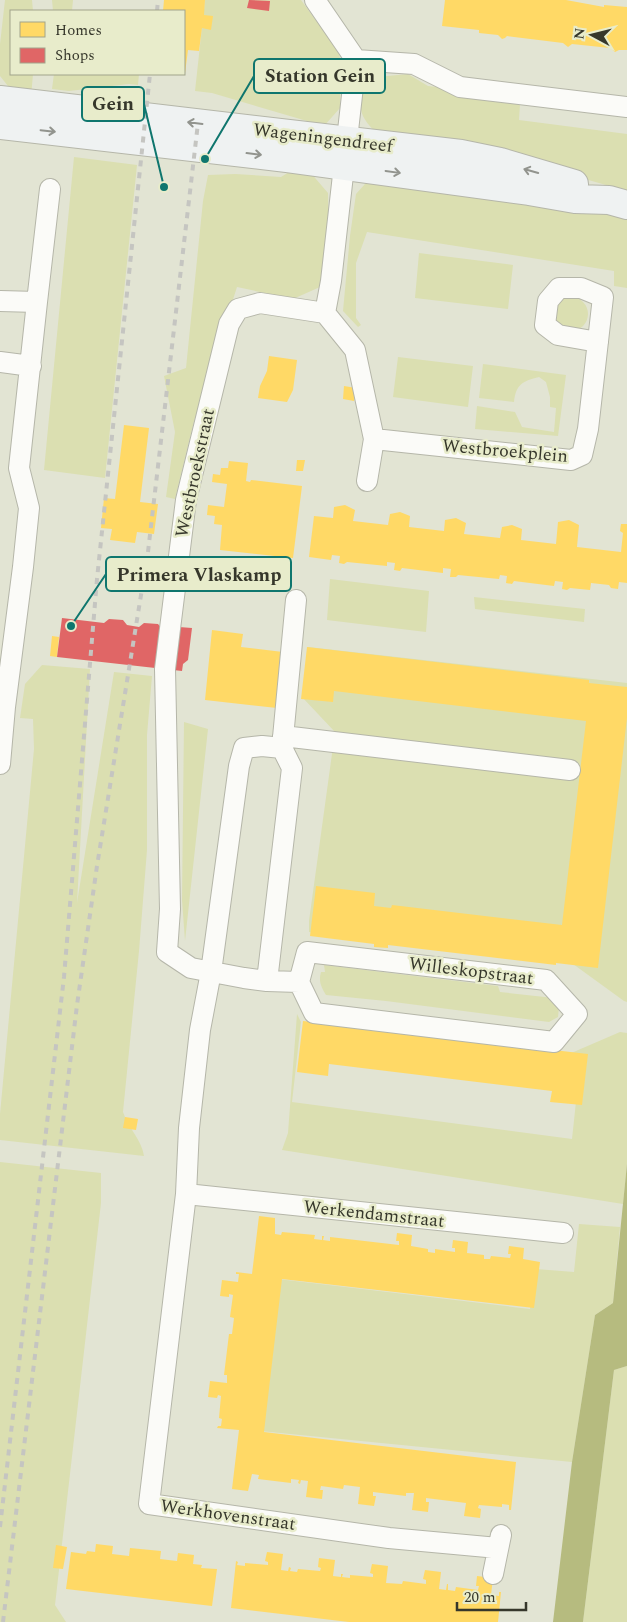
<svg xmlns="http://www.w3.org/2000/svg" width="627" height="1622" font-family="Spectral,serif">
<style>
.green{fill:#dbdfb1}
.water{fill:#b6bb7f}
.homes{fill:#ffd966}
.shops{fill:#e06666}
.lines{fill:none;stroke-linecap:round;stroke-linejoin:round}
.street-casing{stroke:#b5b6a9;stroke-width:22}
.secondary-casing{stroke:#b5b6a9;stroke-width:30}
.street{stroke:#fbfbf8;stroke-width:20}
.secondary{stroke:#eff2f2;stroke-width:28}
.rail{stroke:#c5c5c1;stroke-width:4;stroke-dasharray:6 6;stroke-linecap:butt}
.oneway{stroke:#92948e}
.labels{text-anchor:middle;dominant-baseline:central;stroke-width:5;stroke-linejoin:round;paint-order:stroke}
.street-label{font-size:18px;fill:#36372b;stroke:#e8eccb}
.leader{fill:none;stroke:#0f766e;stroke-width:2}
.callout-dot{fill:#0f766e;stroke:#e8eccb;stroke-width:2}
.callout{fill:#e8eccb;stroke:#0f766e;stroke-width:2}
.callout-label{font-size:19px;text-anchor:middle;font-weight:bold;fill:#36372b}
</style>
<rect width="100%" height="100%" fill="#e2e4d3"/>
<!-- green -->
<path class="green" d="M5 0H32L33 11H11V74H33L31 97 16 96 0 76V44Z
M52 0H73L72 11H53Z
M205 0H301L339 52 341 65 340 108 324 126 212 93 195 91Z
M54 74H139L138 85 129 84 69 91 52 89Z
M408 74 428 86 437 87 457 97 520 104 519 120 627 134V191L515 159 379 135C356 114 358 107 367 78Z
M74 157 137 165 105 478 44 470Z
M294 169 310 172 328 193 329 238 320 287 293 299 237 287 194 421 175 499 166 497 175 432 164 376 186 368 203 201 208 175 235 174 281 177Z
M373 175 564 204 627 219V288L614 286V271L367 232 356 263V318L361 325 358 327 343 311 350 236 356 194Z
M419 253 513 265 508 309 415 298Z
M554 314a17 17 0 1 1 34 0a17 17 0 1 1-34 0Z
M398 357 473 366 468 407 393 397Z
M483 364 566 375 558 436 475 429 477 406 515 412 522 427 554 432 556 408 550 407V397L546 382 539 377C523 381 516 384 514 402L479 398Z
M330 579 429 591 426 632 327 620Z
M474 597 585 609 584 622 475 609Z
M308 647 627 683V1002L624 1001 573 964 309 932V921L335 732 302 697Z
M42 665 90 669 77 903 114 672 152 676 147 735V850L139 951 123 1112C128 1128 142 1140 144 1156L0 1140V1114L34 749 33 719 20 718 25 684Z
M184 722 208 729 185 941 182 900Z
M324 965 498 986 500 992 554 998 559 1007 558 1017 549 1022 386 1001 326 995C322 988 318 982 321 972H325Z
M297 1014 301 1022 292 1102 572 1139 581 1055 569 1054 620 1032 627 1033V1164L623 1204 282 1150 288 1133Z
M0 1162 101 1173V1203L55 1605 66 1622H0Z
M579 1224 620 1227 613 1303 595 1315 572 1462 260 1431 278 1279 530 1309 536 1269 574 1272Z
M627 1366V1622H583L614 1370Z"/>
<!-- water -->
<path class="water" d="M627 1164V1366L614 1370 583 1622H553L572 1462 595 1315 613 1303Z"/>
<!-- homes -->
<path class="homes" d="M164 0H205L204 15 213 16 211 30 202 28 199 51 188 50 185 73H184V11H163Z
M445 0H566L604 7V5L627 7V50H619L615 52 610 48 572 44 568 47 563 43 507 36 505 38 502 39 498 35 479 33V30L442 26Z
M269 356 297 360 293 390 287 402 258 398 260 386 267 371Z
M344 386 356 388 354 401 343 399Z
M124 425 149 428 140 502 158 504 154 534 137 532 135 543 110 540 112 529 101 528 104 498 115 499Z
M297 460H305L303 471H296Z
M229 461 248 463 246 481 250 482 251 480 302 486 293 558 220 550 222 525 214 524 215 516 207 515 208 505 224 507 227 484 212 482 213 474 220 475 221 468H228Z
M345 505 355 510 353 521 388 525 390 514 400 512 410 516 409 527 444 531 445 520 456 518 466 523 464 534 500 538 502 527 512 525 522 529 521 540 556 544 558 522 569 520 579 525 577 547 621 552 623 533 620 531 621 524H627V583L619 582 618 589 611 588 609 585 591 583 590 590 570 588 567 590 562 589 563 582 555 581 554 586 514 581 512 584 506 583 507 576 500 575 499 579 458 575 456 577H450L451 569 443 568V573L402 568 400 571 394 570 395 563 387 562V566L347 562 344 564 339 563 340 556 332 555 331 560 309 557 314 516 333 518 334 507Z
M212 630 243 634 241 647 283 652 277 708 205 700Z
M52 636 59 637 57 657 50 656Z
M307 647 589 680V683L627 687V718L598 968 556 963V965L388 945V948L374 947V944L310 936 316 886 375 893 374 906 391 908 392 905 562 925 586 721 334 691 333 702 301 699Z
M303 1021 588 1054 582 1105 550 1102 552 1091 329 1064 328 1076 297 1072Z
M125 1117 138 1119 136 1130 123 1128Z
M259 1216 275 1218V1234L281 1235 282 1232 315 1235 314 1239 322 1240V1236H324L323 1240 330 1241V1237L399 1245V1241H396L397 1233 412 1235 411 1246 428 1249V1252L435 1253V1249L455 1252V1248H452L453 1240 468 1242 467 1253 484 1255V1259H490L491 1256 510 1258 511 1254H508L509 1246 524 1248 523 1259 540 1262 534 1308 282 1279 270 1380 264 1432 516 1462 511 1510H509V1505L502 1504V1507L479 1505 478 1508 481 1509 480 1518 464 1516 466 1503 426 1498V1502H429L428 1512 412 1510 414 1493H406V1496L373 1492V1496H376L374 1506 358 1504 360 1487 344 1485 343 1489 321 1486 320 1490H323L322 1499 306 1497 308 1481 301 1480 300 1484 298 1483 299 1480 291 1479V1483L258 1479 259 1475 252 1474 248 1491 232 1489 239 1430 217 1428 218 1426H221L222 1419 219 1418 221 1396 218 1395 217 1398 208 1397 210 1381 227 1383V1375H224L229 1334H232L234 1318 230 1317 233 1295 229 1294V1297L220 1296 222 1280 238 1282 239 1274H236V1272L252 1274Z
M96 1544 113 1546 112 1554 129 1556 130 1548 161 1551 160 1559 177 1561 178 1553 194 1555 193 1564 202 1565 201 1568 217 1569 212 1606 66 1589 71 1552 86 1554 87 1551 95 1552Z
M56 1545 67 1547 63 1569 53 1568Z
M267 1552 283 1554 281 1570 288 1571 289 1567 291 1568 290 1571 297 1572 298 1569 320 1571 321 1568 318 1567 319 1558 335 1560 333 1576 341 1577V1574H343L342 1577 350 1578V1575L373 1577V1574L370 1573 372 1564 388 1566 386 1583 402 1584 403 1581 426 1584V1580L423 1579 425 1570 441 1572 439 1589 446 1590 447 1584H448V1590L455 1591 456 1587 478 1590 479 1586H476L477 1576 493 1578 491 1595 499 1596V1592H501L498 1622H349L231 1608 236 1561 238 1562 237 1565 245 1566V1563L268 1565V1562L265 1561Z"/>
<!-- shops -->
<path class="shops" d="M249 0 270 1 269 11 247 8Z
M62 618 104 623 109 619 123 620 127 625 139 627 144 623 158 624 162 629 179 627 192 628 188 660 183 664 182 671 57 657Z"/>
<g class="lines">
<!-- street casing -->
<g class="street-casing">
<path id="street" d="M315 0 356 60 331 281 325 313 355 350 374 439 367 481
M356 60 414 64 460 87 627 107
M0 301 37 302 50 189
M0 362 31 366
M374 439 571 460 582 455 588 429 603 297 581 288H559L548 301 545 325 558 335 598 342
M0 707H5L0 764
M5 707 23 567 29 508 19 468 37 302
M283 736 570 770
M282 748 296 600
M307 952 546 980 577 1014 554 1042 314 1013 299 982Z
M267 981 292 768 282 748 262 746 244 748 239 766 211 972 200 1030 189 1128 186 1194 149 1504 389 1538 498 1548
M299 982 267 981 244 978 191 968 167 952 170 909 165 669 186 500 229 324 238 309 260 303 325 313
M186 1194 563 1233
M493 1574 501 1535"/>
</g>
<!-- secondary casing -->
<g class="secondary-casing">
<path id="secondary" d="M0 100 461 154 500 162 574 184
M0 125 287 158 529 191 575 199 609 200 627 205"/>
</g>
<!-- street -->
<use href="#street" class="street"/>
<!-- secondary -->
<use href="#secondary" class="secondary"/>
<!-- rail -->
<path class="rail" d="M157 11 158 0
M0 1527 64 977 97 579 150 74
M3 1622 77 1005 97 866 148 552 198 123"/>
</g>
<!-- one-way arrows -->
<defs><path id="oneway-shaft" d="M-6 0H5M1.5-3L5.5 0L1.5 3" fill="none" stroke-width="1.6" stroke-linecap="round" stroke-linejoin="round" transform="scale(1.25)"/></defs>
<g class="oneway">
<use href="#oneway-shaft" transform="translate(195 123) rotate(-173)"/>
<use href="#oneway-shaft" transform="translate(48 131) rotate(6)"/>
<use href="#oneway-shaft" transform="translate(254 154) rotate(7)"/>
<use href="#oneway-shaft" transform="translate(531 171) rotate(-164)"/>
<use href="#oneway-shaft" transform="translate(393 172) rotate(8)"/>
</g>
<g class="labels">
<!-- street labels -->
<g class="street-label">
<text transform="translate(323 138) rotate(7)">Wageningendreef</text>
<text transform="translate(505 451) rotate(5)">Westbroekplein</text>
<text transform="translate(195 473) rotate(-78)">Westbroekstraat</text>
<text transform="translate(471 971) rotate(7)">Willeskopstraat</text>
<text transform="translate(374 1214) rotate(6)">Werkendamstraat</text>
<text transform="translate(228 1515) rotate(8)">Werkhovenstraat</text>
</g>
</g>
<!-- callouts -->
<path class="leader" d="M205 159L254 76M164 187L144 104M71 626L106 574"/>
<g class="callout-dot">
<circle cx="205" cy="159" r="5"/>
<circle cx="164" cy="187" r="5"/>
<circle cx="71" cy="626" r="5"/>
</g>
<g class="callout">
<rect x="254" y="59" width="131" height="34" rx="5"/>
<rect x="82" y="87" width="62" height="34" rx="5"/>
<rect x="106" y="557" width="185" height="34" rx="5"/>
</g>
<g class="callout-label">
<text x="320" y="82">Station Gein</text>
<text x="113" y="110">Gein</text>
<text x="199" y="581">Primera Vlaskamp</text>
</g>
<!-- legend -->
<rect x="10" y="10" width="175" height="65" fill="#e8eccb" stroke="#a1a48b"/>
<rect x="20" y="22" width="25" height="15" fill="#ffd966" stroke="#a1a48b"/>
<text x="55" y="35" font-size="15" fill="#36372b">Homes</text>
<rect x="20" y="48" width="25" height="15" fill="#e06666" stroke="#a1a48b"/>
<text x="55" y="60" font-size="15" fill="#36372b">Shops</text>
<!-- north arrow -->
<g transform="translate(592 35) rotate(277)" stroke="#e8eccb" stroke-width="4" paint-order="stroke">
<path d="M0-4L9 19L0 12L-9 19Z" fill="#36372b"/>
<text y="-8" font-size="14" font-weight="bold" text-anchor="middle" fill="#36372b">N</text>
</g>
<!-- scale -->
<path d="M457 1602v8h69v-8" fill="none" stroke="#36372b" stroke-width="2.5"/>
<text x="464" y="1602" font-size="15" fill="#36372b" stroke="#e8eccb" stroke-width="4" paint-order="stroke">20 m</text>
</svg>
